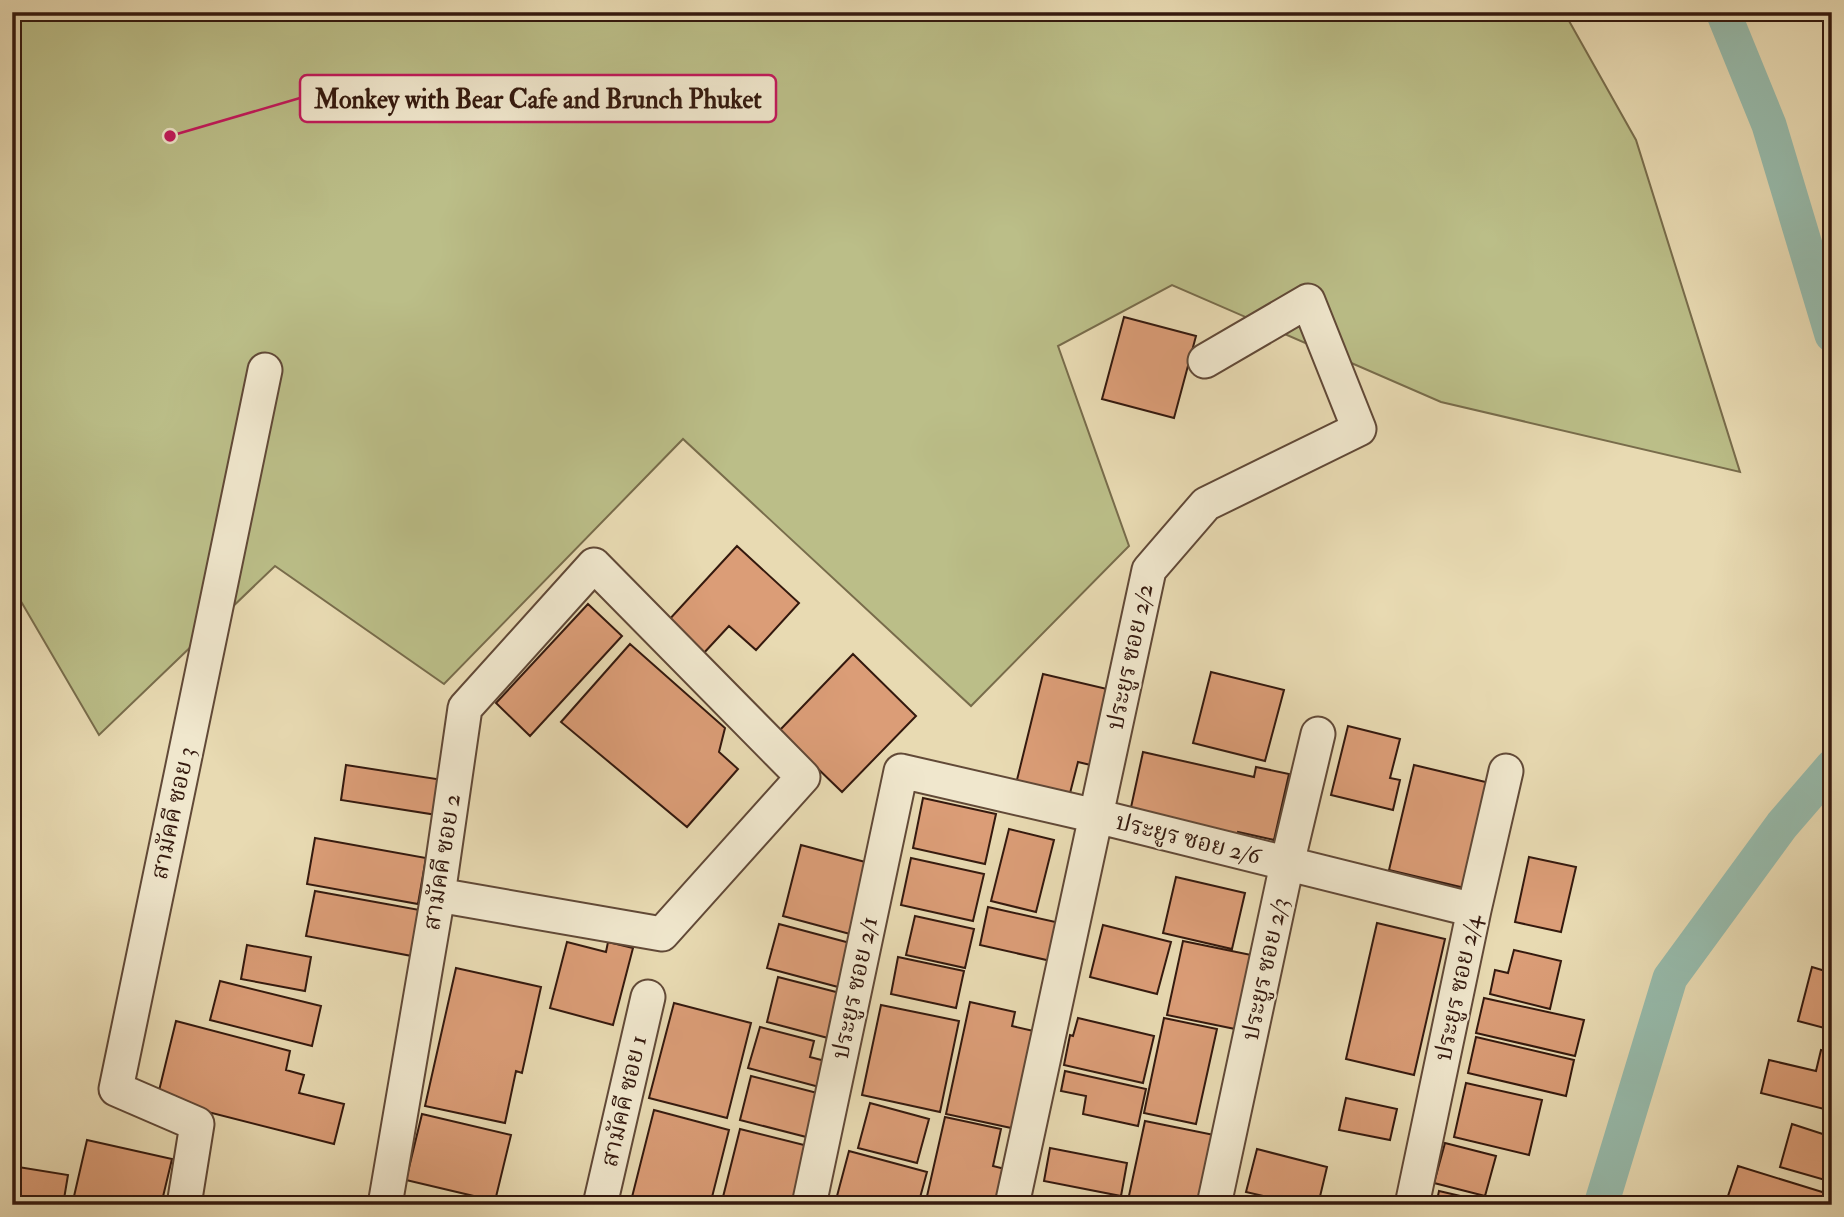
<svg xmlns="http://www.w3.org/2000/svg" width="1844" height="1217" font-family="'IM FELL Double Pica','Noto Serif Thai',serif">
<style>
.green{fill:#bbbe88;stroke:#786c4b;stroke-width:2}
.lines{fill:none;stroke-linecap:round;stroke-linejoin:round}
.canal{stroke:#97bbac;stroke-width:35}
.building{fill:#db9d77;stroke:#34190e;stroke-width:2}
.minor-casing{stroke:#614937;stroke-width:37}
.minor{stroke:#f0e7cd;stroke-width:33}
.labels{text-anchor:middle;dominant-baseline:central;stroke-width:5;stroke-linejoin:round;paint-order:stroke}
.street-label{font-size:24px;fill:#34190e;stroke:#f0e7cd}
.leader{fill:none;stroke:#c2185b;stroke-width:2.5}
.callout-dot{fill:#c2185b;stroke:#f0e7cd;stroke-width:2.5}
.callout{fill:#f0e7cd;stroke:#c2185b;stroke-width:2.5}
.callout-label{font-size:26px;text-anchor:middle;font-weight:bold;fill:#34190e}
</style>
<rect width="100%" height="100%" fill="#e8dab2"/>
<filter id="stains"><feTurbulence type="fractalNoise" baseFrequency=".00286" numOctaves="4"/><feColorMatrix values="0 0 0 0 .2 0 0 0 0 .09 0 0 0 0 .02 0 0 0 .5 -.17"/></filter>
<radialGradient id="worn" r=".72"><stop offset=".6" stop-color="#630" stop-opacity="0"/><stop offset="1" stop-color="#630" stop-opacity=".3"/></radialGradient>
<!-- green -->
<path class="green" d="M12 12H1564L1636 140 1740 472 1441 402 1172 285 1058 346 1129 546 971 706 683 439 444 684 275 566 99 735 12 586Z"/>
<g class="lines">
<!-- canal -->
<path class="canal" d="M1723 12 1769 125 1832 335
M1601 1205 1670 978 1782 825 1832 767"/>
</g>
<!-- building -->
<path class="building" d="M1124 317 1196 336 1174 418 1102 399Z
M737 546 799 603 756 650 729 626 702 655 667 622Z
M588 604 622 636 530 736 496 703Z
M630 644 725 728 719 752 738 769 687 827 561 722Z
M853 654 916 716 842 792 779 731Z
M1211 672 1284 690 1265 761 1193 743Z
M1043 674 1107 689 1099 767 1078 762 1068 801 1015 788Z
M1348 726 1400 739 1390 778 1400 780 1393 810 1331 795Z
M1143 752 1254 777 1256 767 1289 774 1274 840 1238 832 1237 835 1130 812Z
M346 765 443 780 437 815 341 800Z
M1414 765 1494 784 1469 889 1389 870Z
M923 798 996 814 985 864 913 848Z
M1009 829 1054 840 1036 912 991 901Z
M315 838 426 858 418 904 307 884Z
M801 845 869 863 850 934 783 916Z
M1529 857 1576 867 1561 932 1515 922Z
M911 858 984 874 973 921 901 905Z
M1176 877 1245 893 1232 949 1163 933Z
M315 891 425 911 417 957 306 936Z
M988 907 1060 923 1051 961 980 945Z
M915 916 974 929 965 968 906 955Z
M1377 923 1445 939 1414 1075 1346 1059Z
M779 924 850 943 838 987 767 968Z
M1103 925 1171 942 1157 994 1090 977Z
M1183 941 1256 956 1240 1030 1167 1015Z
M567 942 606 952 608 942 633 948 613 1025 550 1008Z
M247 945 311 957 305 991 241 979Z
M1514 950 1561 961 1550 1009 1490 994 1495 970 1508 973Z
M898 957 964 971 956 1008 891 994Z
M1812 967 1832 973V1030L1798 1021Z
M456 968 541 987 522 1073 516 1071 505 1123 425 1106Z
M778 977 840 993 828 1038 767 1022Z
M220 981 321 1006 312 1046 210 1020Z
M1484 998 1584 1020 1575 1056 1476 1033Z
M970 1002 1015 1012 1012 1026 1038 1032 1016 1129 946 1114Z
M674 1003 751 1023 727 1118 649 1098Z
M881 1005 959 1021 940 1112 862 1095Z
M1078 1018 1154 1036 1143 1083 1064 1065 1070 1035 1073 1036Z
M1164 1018 1217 1029 1196 1124 1144 1113Z
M176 1021 290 1051 286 1070 304 1075 299 1093 344 1104 334 1144 157 1099Z
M760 1027 814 1041 810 1057 829 1062 823 1088 748 1068Z
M1476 1037 1574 1060 1566 1096 1468 1073Z
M1821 1050 1832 1052V1111L1761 1093 1769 1060 1816 1071Z
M1065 1071 1146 1089 1138 1126 1083 1114 1086 1096 1061 1091Z
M751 1076 825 1095 814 1139 740 1120Z
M1466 1083 1542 1100 1529 1155 1454 1137Z
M1346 1098 1397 1109 1390 1140 1339 1130Z
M870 1103 929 1119 917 1163 858 1148Z
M654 1110 729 1130 710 1205H630Z
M422 1114 511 1135 495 1201 406 1180Z
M945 1117 1001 1129 993 1166 1009 1170 1001 1205H925Z
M1145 1121 1219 1136 1203 1205H1127Z
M1792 1124 1832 1137V1182L1780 1167Z
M740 1129 812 1147 798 1205H721Z
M87 1140 172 1159 161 1205H72Z
M1445 1143 1496 1156 1485 1196 1434 1183Z
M1050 1148 1127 1163 1121 1196 1044 1181Z
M1257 1149 1327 1167 1318 1205H1284L1285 1201 1246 1192Z
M849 1151 927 1172 918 1205H868L837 1196Z
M12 1166 68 1175 63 1205H12Z
M1738 1166 1832 1195V1205H1725Z
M1439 1191 1495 1204V1205H1436Z"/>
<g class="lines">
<!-- minor casing -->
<g class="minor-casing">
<path id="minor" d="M184 1205 197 1124 116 1089 265 370
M385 1205 438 895 465 708 594 565 803 777 662 934 438 895
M600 1205 648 997
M809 1205 901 771 1096 816 1474 910
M1012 1205 1149 570 1206 504 1359 429 1308 301 1205 361
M1214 1205 1287 864 1318 734
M1412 1205 1474 910 1506 771"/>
</g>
<!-- minor -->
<use href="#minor" class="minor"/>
</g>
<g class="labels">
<!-- street labels -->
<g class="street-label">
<text transform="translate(1130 657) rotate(-78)">ประยูร ซอย 2/2</text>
<text transform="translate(173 813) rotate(-78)">สามัคคี ซอย 3</text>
<text transform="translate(1188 839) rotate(14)">ประยูร ซอย 2/6</text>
<text transform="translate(442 862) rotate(-81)">สามัคคี ซอย 2</text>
<text transform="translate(1265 969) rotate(-78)">ประยูร ซอย 2/3</text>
<text transform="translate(855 988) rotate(-78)">ประยูร ซอย 2/1</text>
<text transform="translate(1458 988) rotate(-78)">ประยูร ซอย 2/4</text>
<text transform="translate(624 1101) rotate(-77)">สามัคคี ซอย 1</text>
</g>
</g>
<!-- callouts -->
<path class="leader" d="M170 136L300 98"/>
<circle class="callout-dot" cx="170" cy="136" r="7"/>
<rect class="callout" x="300" y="75" width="476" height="47" rx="7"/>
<g class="callout-label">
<text x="538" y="108">Monkey with Bear Cafe and Brunch Phuket</text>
</g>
<!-- margin -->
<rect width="1844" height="1217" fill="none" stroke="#e8dab2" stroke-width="42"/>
<rect x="14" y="14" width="1816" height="1189" fill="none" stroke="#34190e" stroke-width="3.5"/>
<rect x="21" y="21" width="1802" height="1175" fill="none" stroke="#34190e" stroke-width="2"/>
<rect width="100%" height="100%" filter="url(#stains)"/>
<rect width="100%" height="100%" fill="url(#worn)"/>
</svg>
